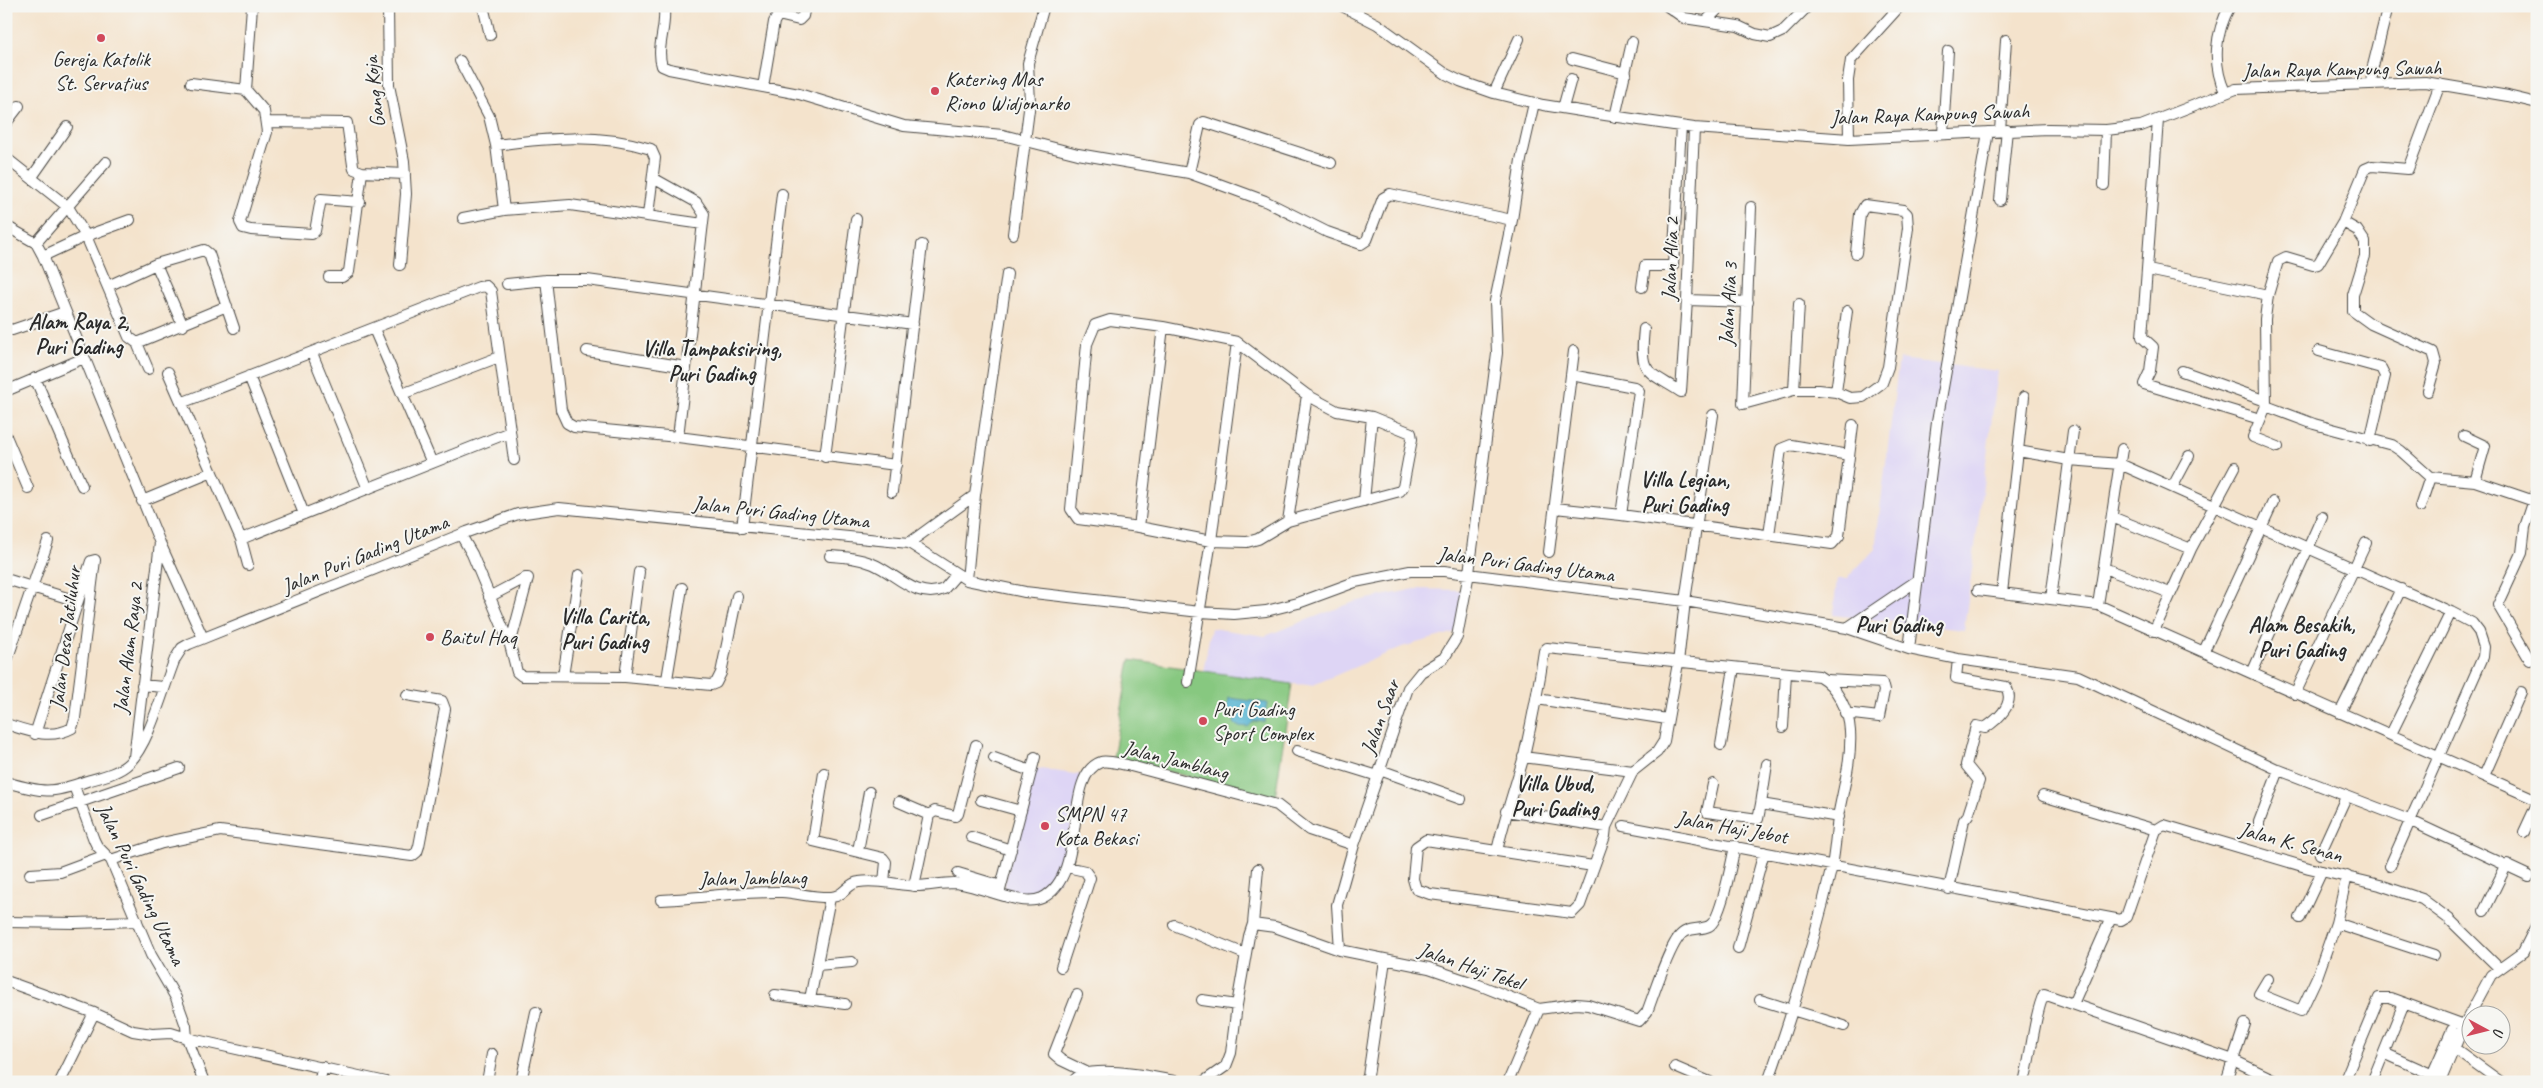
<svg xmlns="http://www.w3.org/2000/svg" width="2543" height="1088" font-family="Caveat,sans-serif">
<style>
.built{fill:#ded5f5}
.green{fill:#87c880;stroke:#597a56}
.water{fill:#53b2d1;stroke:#3f6e7e}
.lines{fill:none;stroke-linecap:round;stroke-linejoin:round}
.minor-casing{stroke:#494743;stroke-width:12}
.minor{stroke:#fff;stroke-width:10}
.poi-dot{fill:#d1495b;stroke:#f6f6f2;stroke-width:2}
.labels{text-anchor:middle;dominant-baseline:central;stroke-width:4;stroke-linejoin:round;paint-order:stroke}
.poi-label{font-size:21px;fill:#2b2b2b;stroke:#f6f6f2;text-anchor:start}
.street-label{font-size:21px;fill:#2b2b2b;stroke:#f6f6f2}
.neighbourhood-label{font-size:22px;font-weight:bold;fill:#2b2b2b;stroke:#f6f6f2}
</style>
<rect width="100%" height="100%" fill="#f6f6f2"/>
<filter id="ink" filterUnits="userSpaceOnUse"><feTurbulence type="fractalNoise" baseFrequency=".02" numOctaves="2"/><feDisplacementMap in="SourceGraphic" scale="10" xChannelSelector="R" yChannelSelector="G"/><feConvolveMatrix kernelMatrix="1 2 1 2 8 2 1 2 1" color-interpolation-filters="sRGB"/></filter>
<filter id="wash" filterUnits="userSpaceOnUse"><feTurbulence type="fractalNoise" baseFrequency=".0096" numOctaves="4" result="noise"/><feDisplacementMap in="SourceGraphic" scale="20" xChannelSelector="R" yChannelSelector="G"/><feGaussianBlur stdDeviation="1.12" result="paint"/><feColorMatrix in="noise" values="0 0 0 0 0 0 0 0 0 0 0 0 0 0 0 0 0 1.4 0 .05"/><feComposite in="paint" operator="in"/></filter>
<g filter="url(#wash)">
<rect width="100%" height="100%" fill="#f4e3cc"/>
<!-- built -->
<path class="built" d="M1899 359 1998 371 1964 630 1833 615 1837 579H1846L1875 549Z
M1415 589 1463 590 1456 632 1402 647 1313 685 1292 684 1203 672 1211 628 1265 636 1354 602Z
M1034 768 1081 775 1061 878 1053 886 1040 892 1026 893 1003 890Z"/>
<!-- green -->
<path class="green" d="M1130 660 1292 684 1275 798 1113 758Z"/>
<!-- water -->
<path class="water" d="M1229 698 1267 703 1264 722 1254 721 1248 727 1237 726 1234 723 1235 716 1227 715Z"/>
</g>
<g filter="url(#ink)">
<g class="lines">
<!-- minor casing -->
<g class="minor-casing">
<path id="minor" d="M252 6 246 90 264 111 267 132 240 222 243 228 251 230 312 234 315 231 321 199 360 202
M388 6 389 85 404 161 406 194 400 265
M483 6 490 35
M660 6 664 10C666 29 656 48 662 66L669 69 799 94 904 126 1003 135 1078 154 1189 173 1265 201 1327 232 1361 244 1367 240 1383 198 1390 194 1512 220
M1342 6 1377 24 1446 74 1460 81 1494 93 1543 105 1605 115 1694 128 1849 139 2048 129 2106 130 2141 126 2236 89 2425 82 2508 96 2537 103
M1667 6 1684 18 1738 26 1755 34 1770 37 1783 31 1808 6
M1706 21 1721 6
M1572 59 1626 73
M460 61 489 116 496 145 504 210
M191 83 246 90
M2371 83 2373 66 2388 6
M763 87 774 22 778 15 799 20 803 16 805 6
M2225 92C2212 64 2215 33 2230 6
M1494 93 1519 39
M1563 108 1571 79
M1615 117 1632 42
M2158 120 2142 337 2153 347 2150 371 2144 384 2260 419
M266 122 347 123 353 165 354 169 362 172
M6 123 19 106
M2000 131 2006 40
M1943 134 1948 51
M1849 139 1848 80 1851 60 1900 6
M496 145C547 138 600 133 651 149L655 158 648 215
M6 158 68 207 86 236 129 337 137 343
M1189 173 1200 125 1204 122 1331 163
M32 177 67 127
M653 178 696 202 704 214 678 437
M2104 185 2106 130
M2000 200 2007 130
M1751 207 1743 404 1794 390H1819L1836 392 1850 398 1863 397 1882 383 1888 367 1908 228 1907 214 1903 210 1865 205 1860 214 1856 253
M463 218 504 210 570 205 703 224
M2343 222 2357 230 2365 242V256L2353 295V311L2371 324 2433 352 2436 363 2428 391
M6 226 36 243 43 256 160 543 203 638
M1013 234 1030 102 1028 63 1044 6
M36 243 106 162
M43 256 86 236 130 220
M156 264 183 326
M2148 270 2268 295
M329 277H342L349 272 362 172 405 174
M507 284 546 280
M108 286 156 264 204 250 209 254 234 328
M1642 287 1645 266H1673L1681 126
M1687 300 1748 302
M1110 320 1163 327 1237 342 1307 395 1337 411 1372 417 1411 433 1412 439 1403 487 1400 491 1288 521 1258 539 1247 542 1211 541 1139 527 1078 519 1071 509 1087 344 1095 325Z
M6 328 12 330 65 312
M374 329 432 463
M1644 329C1639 375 1647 370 1681 392L1687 300 1694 128
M587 351 686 367
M2319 351 2381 368 2385 376 2370 441
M312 353 368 489
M148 369 137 343 227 306
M2182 371 2266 401
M168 372 241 539 248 565
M1571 375 1634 387 1639 391 1621 515
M249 376 304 514
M35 378 82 486
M1794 390 1799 304
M6 391 84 358
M1836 392 1847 311
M402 394 499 357
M181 403 479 287 486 286 491 291 514 460
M2266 406 2314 424 2392 445 2401 451 2430 477 2475 481 2537 502
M6 436 28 488
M2464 436 2485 446 2475 481
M2278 447 2253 437 2266 406 2265 319 2268 295 2278 261 2286 257 2313 265 2318 264 2343 222 2365 169 2372 166 2408 169 2440 84
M2018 451 2069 460 2120 464 2451 612 2472 623 2479 632 2484 647 2483 657 2390 866
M825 457 856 219
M896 465 678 437 574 427 567 423 561 410 546 280H587L913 324
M2173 486 2189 456
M2537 491 2525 527 2522 553 2498 605 2530 660 2537 656
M892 492 922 245
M142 501 210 473
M1364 501 1372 417
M2420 507 2430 477
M1555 508 1621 515 1832 544 1839 536 1853 425
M2112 517 2191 549
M1288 521 1307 395
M1139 527 1163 327
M742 528 782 194
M461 535 472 554 510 645 517 672 522 676 625 677 711 685 716 683 721 673 737 596
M1769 535 1781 449 1791 445 1849 455
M241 539 510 432
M909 543 975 495
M1549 552 1574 351
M830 556C844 557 859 558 873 564 895 573 917 601 944 589L957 574
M2104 568 2170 593
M6 579 77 601
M967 580 975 495 1007 274
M1978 590 2098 605 2537 800
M2002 593 2024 397
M489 597 525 578H528L510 645
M2051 599 2073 431
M2098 605 2122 449
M1847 628 1918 580
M2154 631 2191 549 2235 467
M1909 649 1937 422 1988 132
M2204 651 2273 502
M6 663 48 541
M2252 673 2322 517
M563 676 579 575
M625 677 639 572
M667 679 682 588
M1827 680 1882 683 1884 691 1879 717 1845 713
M1188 682 1211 541 1237 342
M142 685 163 687
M2295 694 2366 543
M1537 699 1667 719
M2340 713 2401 589
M6 724C28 731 50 740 72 728L75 718 95 560 91 561 35 734
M1783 727 1786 673
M2391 734 2451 612
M1721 745 1734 668
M1297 751 1378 776
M134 757 160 543
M1523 757 1633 771
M994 758 1031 771
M1380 770 1461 799
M824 773 813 841 883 858 886 862 884 882
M2484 776 2521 692
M6 782C43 793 51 794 87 781 101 777 119 773 129 763 150 742 163 688 175 659L182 648 189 644 467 532 518 514 559 508 909 543 967 580 1025 592 1200 612 1234 614 1266 611 1298 603 1355 582 1410 571H1444L1685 601 1847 628 1909 649 1958 659 2078 676 2279 770 2409 820 2529 876
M1713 784 1707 812 1758 819 1761 804 1839 817
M74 786 94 840 97 846 111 860 151 955 176 998 186 1026 187 1038 204 1082
M2043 796 2156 830
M981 800 1021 811
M899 802 929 815 914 886
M1761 804 1767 764
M1506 811 1606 827 1633 771 1657 752 1664 741 1678 663 1685 601 1713 415
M42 815 179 768
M929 815 935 811 955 816 958 814 976 745
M1624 826 2121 920 2126 917 2156 830 2164 825 2309 868 2380 885 2422 899 2449 919 2499 968
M2259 832V822L2279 770
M2524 832 2537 804
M971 837 1011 850
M858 851 869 792
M1497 851C1504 819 1515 788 1524 756 1532 721 1539 686 1544 651L1547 648 1819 676C1837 686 1849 711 1850 731 1852 760 1843 789 1838 817 1836 834 1835 850 1832 866 1815 939 1793 1012 1768 1082
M2320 854 2346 797
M111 860 162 843 220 831 412 856 417 852 419 846 445 709 442 701 407 695
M1593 866 1426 840 1416 847 1413 879 1416 889 1430 894 1572 913 1580 905 1605 836 1606 827
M958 873 1001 886
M30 874 60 872 106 855
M1949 889 1964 820 1968 815 1979 781 1966 765 1976 726 1985 728C1997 720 2016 704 2006 687L1956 678 1958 659
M999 894 1035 757
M661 900C701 898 742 891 782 892 798 893 815 898 831 897 844 897 847 883 859 882 878 879 897 885 916 886 928 886 941 883 954 883 979 884 1020 908 1042 898 1089 875 1062 775 1101 762 1107 760 1120 764 1127 765L1277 805 1309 830 1354 845
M2484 911 2507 864
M2300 918 2322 871
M6 922 75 923 137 921
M2336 923 2347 876
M1253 924 1258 869
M1174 925 1245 954
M1738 948 1764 852
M1340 950 1337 905 1354 845 1408 688 1421 672 1444 658 1457 637 1469 573 1497 353 1495 301 1512 220 1521 160 1534 103
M817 965 852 962
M1061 967 1090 878 1085 871 1067 867
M2268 979 2259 994 2301 1011 2317 977 2336 923 2434 955
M6 981 94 1013 133 1031 152 1034 171 1033 187 1038 386 1082
M775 995 845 1004
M1077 995 1054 1054 1061 1060 1086 1072
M810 999 830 898
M1202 1000 1237 1005
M1760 1000 1844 1026
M2073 1004 2111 918
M2245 1024 2233 1060 2279 1082
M2454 1048 2501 1082
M2384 1053 2442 1079
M1675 1067 1710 1082
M2432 1075 2452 1030
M60 1082 94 1013
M319 1082 323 1067
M487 1082 492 1054
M521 1082 536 1012
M1073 1082C1083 1061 1159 1078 1179 1082
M1203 1082 1226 1066 1231 1053 1237 1005 1249 936 1253 924 1275 927 1340 950 1429 968 1479 985 1539 1009 1576 1004 1588 1005 1639 1021 1647 1012C1655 991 1666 955 1678 938 1687 926 1698 931 1709 926 1721 920 1732 860 1735 846
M1365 1082 1368 1076 1385 960
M1508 1082 1539 1009
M2024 1082C2031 1057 2034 1015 2044 994L2233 1060 2226 1082
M2344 1082 2379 998H2390L2464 1025
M2372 1082 2404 1003
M2440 1082 2464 1025 2491 975 2523 952 2537 924"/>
</g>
<!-- minor -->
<use href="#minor" class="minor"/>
</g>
</g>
<!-- markers -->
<g class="poi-dot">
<circle cx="101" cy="38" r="5"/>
<circle cx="935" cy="91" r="5"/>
<circle cx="430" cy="637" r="5"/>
<circle cx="1203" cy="721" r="5"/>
<circle cx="1045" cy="826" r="5"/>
</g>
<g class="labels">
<!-- poi labels -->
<g class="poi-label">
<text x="101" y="59" text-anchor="middle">Gereja Katolik<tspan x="101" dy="24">St. Servatius</tspan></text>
<text x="945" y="79">Katering Mas<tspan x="945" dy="24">Riono Widjonarko</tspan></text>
<text x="440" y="637">Baitul Haq</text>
<text x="1213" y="709">Puri Gading<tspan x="1213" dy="24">Sport Complex</tspan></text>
<text x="1055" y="814">SMPN 47<tspan x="1055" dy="24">Kota Bekasi</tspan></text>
</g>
<!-- street labels -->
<g class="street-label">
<text transform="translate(2342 69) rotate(-1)">Jalan Raya Kampung Sawah</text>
<text transform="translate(374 92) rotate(-96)">Gang Koja</text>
<text transform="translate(1930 114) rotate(-2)">Jalan Raya Kampung Sawah</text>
<text transform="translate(1670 259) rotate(-88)">Jalan Alia 2</text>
<text transform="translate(1728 304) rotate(-87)">Jalan Alia 3</text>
<text transform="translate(781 512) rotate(6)">Jalan Puri Gading Utama</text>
<text transform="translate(365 554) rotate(-22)">Jalan Puri Gading Utama</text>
<text transform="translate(1526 564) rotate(7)">Jalan Puri Gading Utama</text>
<text transform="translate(65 638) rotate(-83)">Jalan Desa Jatiluhur</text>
<text transform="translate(128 648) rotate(-83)">Jalan Alam Raya 2</text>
<text transform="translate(1380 717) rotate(-70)">Jalan Saar</text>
<text transform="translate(1176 760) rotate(14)">Jalan Jamblang</text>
<text transform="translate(1732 827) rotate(10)">Jalan Haji Jebot</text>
<text transform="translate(2291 842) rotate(15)">Jalan K. Senan</text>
<text transform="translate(753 878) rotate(-1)">Jalan Jamblang</text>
<text transform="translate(141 884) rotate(64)">Jalan Puri Gading Utama</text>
<text transform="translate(1471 966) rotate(19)">Jalan Haji Tekel</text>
</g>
<!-- neighbourhood labels -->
<g class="neighbourhood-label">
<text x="79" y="322">Alam Raya 2,<tspan x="79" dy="25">Puri Gading</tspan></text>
<text x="712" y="349">Villa Tampaksiring,<tspan x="712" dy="25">Puri Gading</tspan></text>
<text x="1685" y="480">Villa Legian,<tspan x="1685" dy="25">Puri Gading</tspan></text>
<text x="605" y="617">Villa Carita,<tspan x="605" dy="25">Puri Gading</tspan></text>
<text x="1899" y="625">Puri Gading</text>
<text x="2302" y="625">Alam Besakih,<tspan x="2302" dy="25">Puri Gading</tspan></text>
<text x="1555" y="784">Villa Ubud,<tspan x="1555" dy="25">Puri Gading</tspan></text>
</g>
</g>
<!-- margin -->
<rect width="2543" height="1088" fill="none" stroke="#f6f6f2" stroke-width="25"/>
<!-- north arrow -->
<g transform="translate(2486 1030) rotate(97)"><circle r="24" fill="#f6f6f2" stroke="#a5a5a2"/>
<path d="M0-4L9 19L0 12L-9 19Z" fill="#d1495b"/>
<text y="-8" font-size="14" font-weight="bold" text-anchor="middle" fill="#2b2b2b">U</text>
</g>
</svg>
